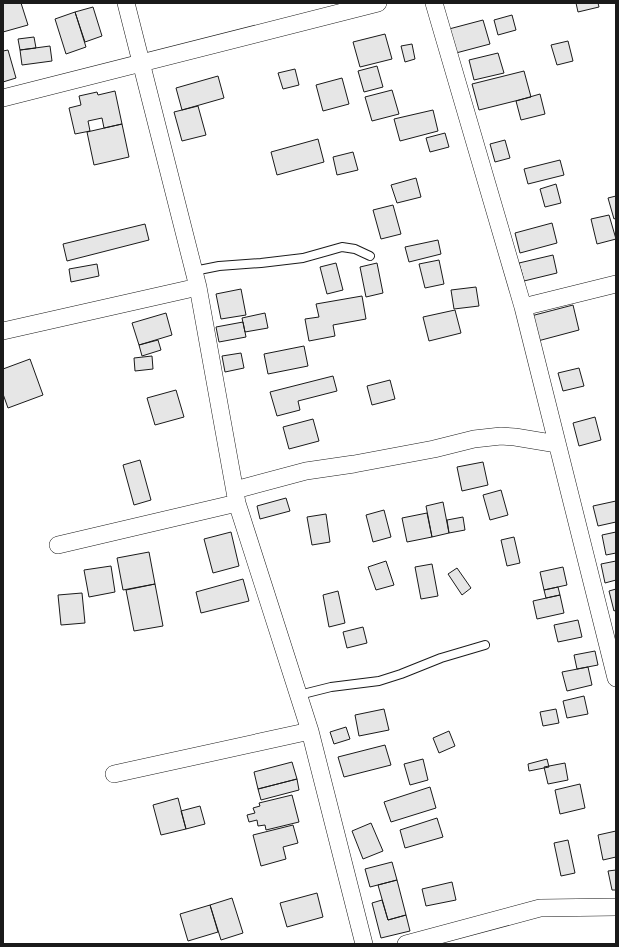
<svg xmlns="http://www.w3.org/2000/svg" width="619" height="947" font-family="'Sofia Sans Condensed',sans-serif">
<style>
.building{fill:#e6e6e6;stroke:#1a1a1a}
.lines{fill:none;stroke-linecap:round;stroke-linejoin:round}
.service-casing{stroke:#1a1a1a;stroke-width:10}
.minor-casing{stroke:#1a1a1a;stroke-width:18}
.service{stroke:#fff;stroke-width:8}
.minor{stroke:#fff;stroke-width:17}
</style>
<rect width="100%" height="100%" fill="#fff"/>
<!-- building -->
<path class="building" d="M3 3H21L28 25 3 32Z
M576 3H598L599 7 578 12Z
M93 7 102 36 85 42 75 12Z
M75 12 86 47 66 54 55 19Z
M512 15 516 30 498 35 494 20Z
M483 20 490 44 456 53 449 29Z
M385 34 392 59 360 67 353 42Z
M34 37 36 48 20 50 18 39Z
M568 41 573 61 557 65 551 45Z
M412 44 415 59 405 62 401 46Z
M50 46 52 61 22 65 20 50Z
M8 50 16 78 3 82V51Z
M498 53 504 73 474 80 469 60Z
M377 66 383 87 364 92 358 71Z
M295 69 299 85 283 89 278 73Z
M524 71 531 97 479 110 472 84Z
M218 76 224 98 182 110 176 88Z
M342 78 349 104 323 111 316 85Z
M392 90 399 114 372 121 365 97Z
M115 91 122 124 104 128 102 118 88 121 90 131 75 134 69 108 81 105 79 96 97 92 98 95Z
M540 94 545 114 521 120 516 101Z
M198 106 206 135 182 141 174 112Z
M433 110 438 131 400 141 394 119Z
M122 124 129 157 94 165 87 132Z
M445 133 449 147 430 152 426 138Z
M318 139 324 162 277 175 271 152Z
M505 140 510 158 495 162 490 144Z
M353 152 358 170 337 175 333 157Z
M560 160 564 175 528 184 524 169Z
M416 178 421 197 397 203 391 185Z
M556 184 561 203 545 207 540 189Z
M616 196V218L614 219 608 198Z
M393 205 401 234 381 239 373 210Z
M609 215 616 239 597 244 591 219Z
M552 223 557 243 520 253 515 233Z
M145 224 149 240 67 261 63 244Z
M438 240 441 254 409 262 405 247Z
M553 255 557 273 524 281 519 263Z
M439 260 444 284 425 288 419 264Z
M336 263 343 290 327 294 320 267Z
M377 263 383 293 366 297 360 267Z
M97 264 99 276 71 282 69 269Z
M476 287 479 306 454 309 451 290Z
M241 289 246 315 221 319 216 294Z
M362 296 366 319 333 325 335 336 309 341 305 319 319 317 316 304Z
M573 305 579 330 534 342 527 317Z
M455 310 461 333 429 341 423 317Z
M166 313 172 335 139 345 132 323Z
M265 313 268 328 245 332 242 318Z
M243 322 246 337 219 342 216 327Z
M158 340 161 350 142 356 139 345Z
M304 346 308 366 268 374 264 354Z
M241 353 244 368 225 372 222 356Z
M152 356 153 369 135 371 134 358Z
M30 359 43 395 8 408 3 394V369Z
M579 368 584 386 563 391 558 373Z
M333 376 337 391 298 401 300 410 277 416 270 392Z
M390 380 395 399 372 405 367 386Z
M176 390 184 417 155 425 147 398Z
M595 417 601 440 579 446 573 423Z
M313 419 319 441 289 449 283 427Z
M140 460 151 500 134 505 123 465Z
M483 462 488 485 462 491 457 467Z
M501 490 508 515 490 520 483 495Z
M286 498 290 511 260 519 257 506Z
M616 501V522L598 526 593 506Z
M443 502 449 533 432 537 426 506Z
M384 510 391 537 373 542 366 515Z
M427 513 432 537 407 542 402 518Z
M326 514 330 542 312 545 307 517Z
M463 517 465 530 449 533 447 520Z
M231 532 239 566 213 573 204 539Z
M616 532V553L606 555 602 535Z
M514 537 520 563 507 566 501 540Z
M149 552 155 584 123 590 117 558Z
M386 561 394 585 376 590 368 567Z
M616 561V580L605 583 601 564Z
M432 564 438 596 421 599 415 567Z
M111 566 115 592 89 597 84 570Z
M563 567 567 585 544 590 540 572Z
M457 568 471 588 462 595 448 574Z
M243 579 249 601 201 613 196 592Z
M155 584 163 626 134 631 126 590Z
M558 587 560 595 546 598 544 590Z
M616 589V610L614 611 609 591Z
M338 591 345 623 329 627 323 595Z
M82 593 85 623 61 625 58 595Z
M560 595 564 613 537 619 533 601Z
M578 620 582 637 558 642 554 625Z
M363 627 367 643 347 648 343 632Z
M595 651 598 665 577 669 574 655Z
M588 667 592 685 567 691 562 672Z
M584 696 588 714 567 718 563 701Z
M384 709 389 730 359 736 355 715Z
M556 709 559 723 543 726 540 712Z
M346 727 350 739 334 744 330 732Z
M449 731 455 746 439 753 433 738Z
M385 745 391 765 344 777 338 757Z
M423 759 428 780 410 785 404 764Z
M547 759 549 767 529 771 528 764Z
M292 762 297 779 258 789 254 772Z
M565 763 568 780 548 784 544 767Z
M297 779 299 790 261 800 258 789Z
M580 784 585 808 560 814 555 790Z
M430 787 436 808 391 822 384 802Z
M292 795 299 822 266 830 265 825 258 826 257 820 249 822 247 815 255 813 253 808 260 806 259 803Z
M178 798 186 829 161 835 153 805Z
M200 806 205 824 186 829 181 811Z
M437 818 443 837 405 848 400 830Z
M371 823 383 851 363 859 352 831Z
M293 825 298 843 283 847 286 859 261 866 253 835Z
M616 831V857L603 860 598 835Z
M568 840 575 873 561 876 554 843Z
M392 862 397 880 370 887 365 869Z
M616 870V890H612L608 871Z
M397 880 406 915 388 920 378 885Z
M452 882 456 900 426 906 422 889Z
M317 893 323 917 287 927 280 903Z
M232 898 243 933 221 940 210 905Z
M382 900 388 920 406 915 410 931 381 938 372 903Z
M210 905 218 932 188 941 180 914Z"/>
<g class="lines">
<!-- service casing -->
<g class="service-casing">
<path id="service" d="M194 271 219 266 261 263 303 258 342 247 355 249 370 256
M299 695 331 687 379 681 401 674 441 658 485 645"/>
</g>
<!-- minor casing -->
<g class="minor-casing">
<path id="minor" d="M126 3 198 287 237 503 310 731 364 944
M434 3 523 307 616 678
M3 98 378 3
M523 307 616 284
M3 331 198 287
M235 490 306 471 354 464 434 449 474 439 501 436 515 437 557 444
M58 545 237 503
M114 774 310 731
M406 944 540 908 616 907"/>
</g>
<!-- service -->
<use href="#service" class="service"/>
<!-- minor -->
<use href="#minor" class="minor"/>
</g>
<!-- border -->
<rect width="619" height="947" fill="none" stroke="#1a1a1a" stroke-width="8"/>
</svg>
